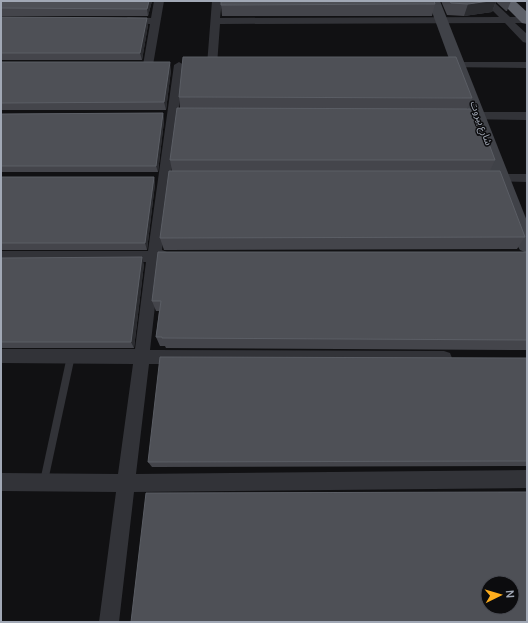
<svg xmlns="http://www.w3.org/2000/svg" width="528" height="623" font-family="Manrope,'Noto Sans Arabic',sans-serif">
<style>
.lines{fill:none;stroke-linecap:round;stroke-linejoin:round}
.lane{fill:#323338;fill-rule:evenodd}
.street{fill:#323338;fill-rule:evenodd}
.secondary{fill:#404248;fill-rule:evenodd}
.highway{fill:#5e6169;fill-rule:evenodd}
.wall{fill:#44454b}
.shaded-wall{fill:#2b2c30}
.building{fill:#4e5056;stroke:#5b5e65;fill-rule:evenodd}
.labels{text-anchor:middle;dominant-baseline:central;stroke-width:3;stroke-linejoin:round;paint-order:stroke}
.far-street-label{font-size:10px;fill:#a1a8b5;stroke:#0c0c0e}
</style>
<rect width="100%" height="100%" fill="#111113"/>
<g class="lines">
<!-- lane -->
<path class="lane" d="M71 353 74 354 75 356 48 481 47 484 44 485 41 484 40 481 67 356 68 354Z"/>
<!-- street -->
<path class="street" d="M154 1H164L153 65 148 68 143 65 150 24 128 23 123 20 128 17 151 18Z
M212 1H222L220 18 499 17 483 1H493L510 17H527V23H515L527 34V43L523 42 505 23 220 24 217 65 212 68 207 65Z
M179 62 184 65 162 250 167 252 169 256 167 260 160 262 150 350 444 351 450 353 452 358 450 363 444 365 149 364 136 474 527 470V488L134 492 119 622H99L116 492 1 491V473L118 474 133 364 1 363V349H135L146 262 1 263V251H148L174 65Z
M446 62H527V68L442 67 441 65 442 63Z
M466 112H527V120L462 119 460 116 462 113Z
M490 174H527V182L486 181 484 178 486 175Z"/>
<!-- secondary -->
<path class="secondary" d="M428 1H440L527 221V253L520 250 517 245Z"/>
<!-- highway -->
<path class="highway" d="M500 1H515L527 12V24L522 23Z"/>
</g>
<!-- wall -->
<path class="wall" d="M1 1H152L148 16H1Z
M441 1H511L507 11H506L496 2 492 12 464 16 447 15Z
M435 4 432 16H222L221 5Z
M1 17 147 18 148 25 142 60H1Z
M1 62 171 70 166 110H1Z
M179 97 472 98 467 109 495 160 490 171 525 237 517 249 164 250 160 238 172 171 170 160 180 108Z
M163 113 164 121 158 172H1V114Z
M1 177H154L155 184 147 250H1Z
M527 252V350L166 348 165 346H160L156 337 159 311H156L152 301Z
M1 258 144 264 134 348H1Z
M527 358V466L152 467 148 462Z"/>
<!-- shaded-wall -->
<path class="shaded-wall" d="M149 1H152L148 16 147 9Z
M490 1H496L492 12 464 16 468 4Z
M147 18 148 25 142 60 140 53Z
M170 62 171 70 166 110 164 102Z
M163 113 164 121 158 172 156 166Z
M154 177 155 184 147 250 145 243Z
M142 257 144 264 134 348 131 342Z"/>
<!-- building -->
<path class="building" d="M1 1H149L147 9 1 8Z
M221 1H434L435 4 221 5Z
M450 1H490L468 4 451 3Z
M1 17 147 18 140 53H1Z
M183 57H456L472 98 179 97Z
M1 62H170L164 102 1 103Z
M177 108 476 109 495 160H170Z
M163 113 156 166H1V114Z
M169 171H500L525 237 160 238Z
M1 177H154L145 243H1Z
M158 252H527V340L162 338V337H156L161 301H152Z
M142 257 131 342H1V258Z
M160 357 527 358V461L148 462Z
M527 492V622H131L146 493ZM488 583H512V607H488Z"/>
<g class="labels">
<!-- far-street labels -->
<g class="far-street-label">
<text transform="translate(482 123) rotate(70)">شارع بيروت</text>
</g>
</g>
<!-- border -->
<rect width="528" height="623" fill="none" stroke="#a1a8b5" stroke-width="4"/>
<!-- north arrow -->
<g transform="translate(500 595) rotate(85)"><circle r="19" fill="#0c0c0e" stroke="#484a51"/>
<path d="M0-3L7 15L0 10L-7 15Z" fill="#ffae1d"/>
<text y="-6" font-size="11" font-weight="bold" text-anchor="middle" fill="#a1a8b5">N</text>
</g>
</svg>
